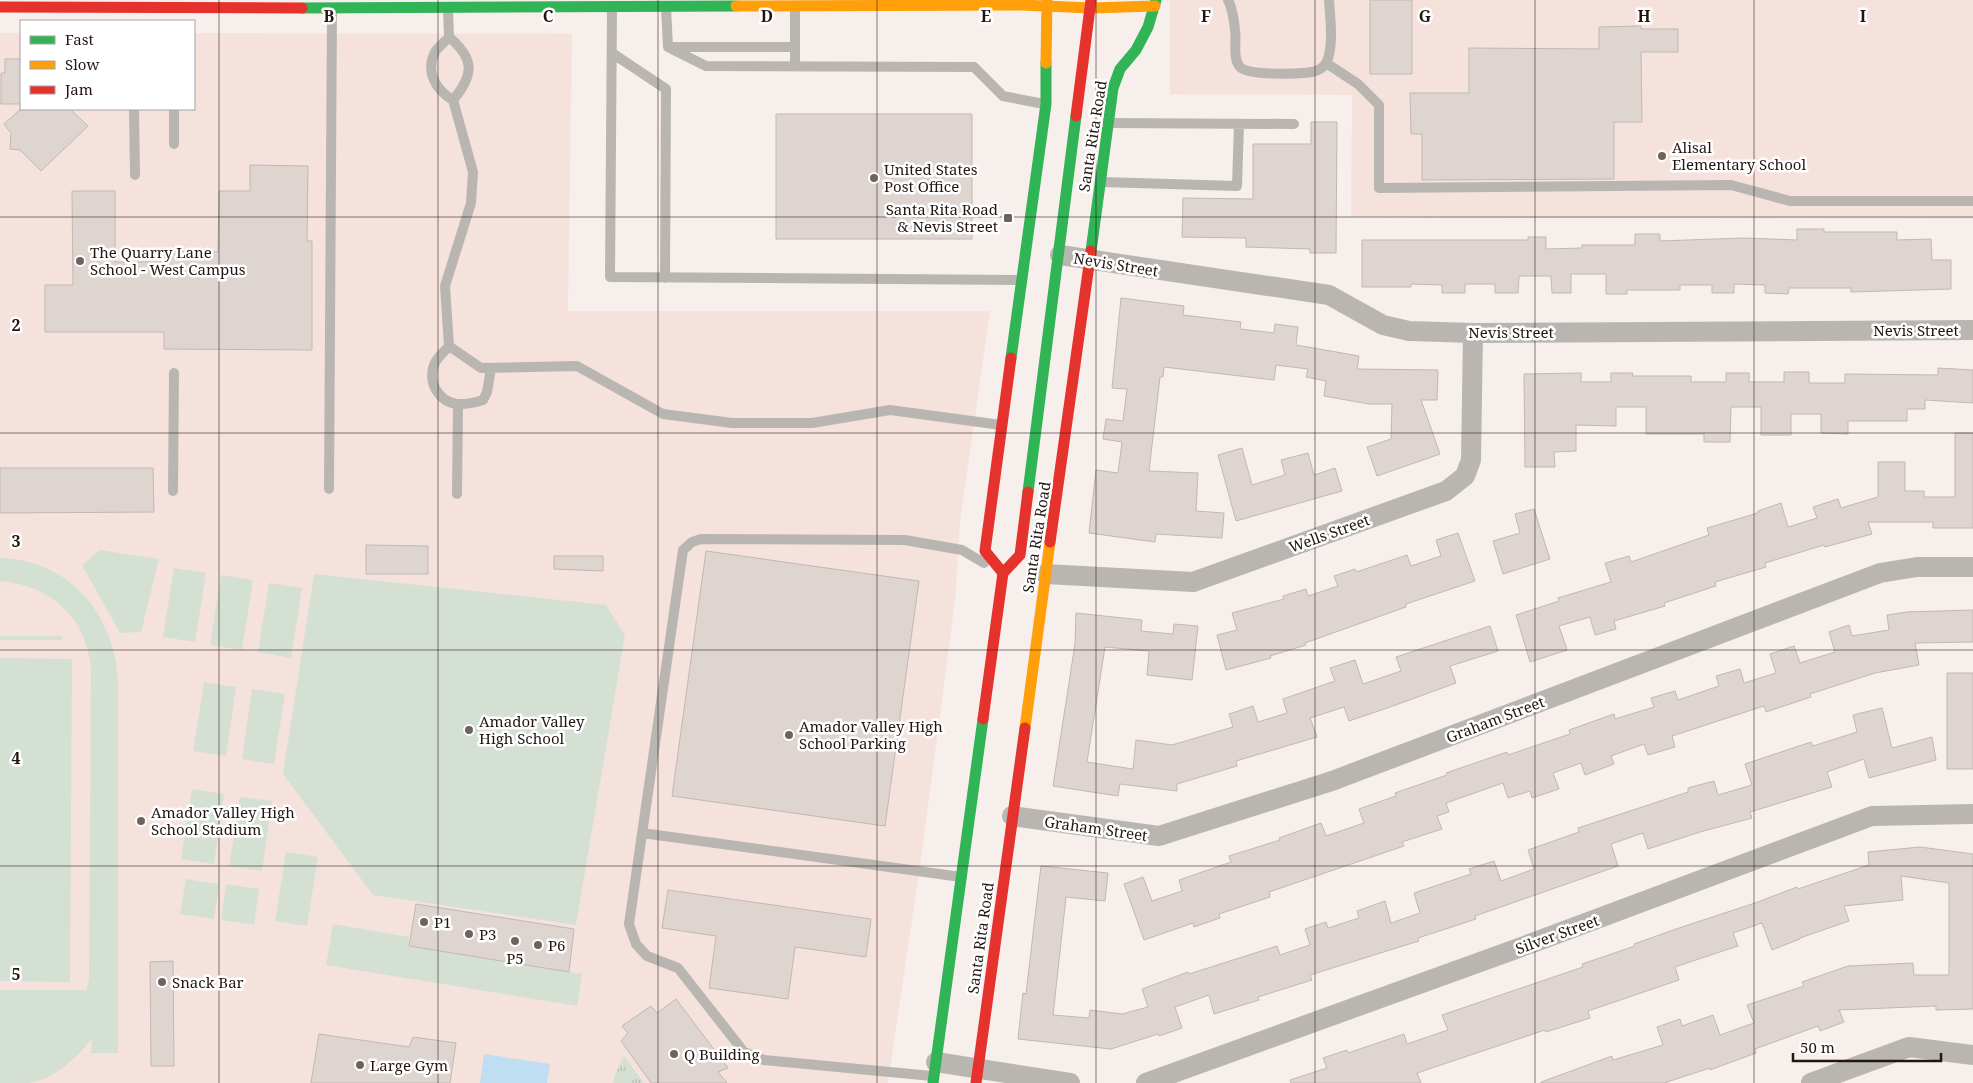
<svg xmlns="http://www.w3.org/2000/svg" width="1973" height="1083" font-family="'Noto Serif',serif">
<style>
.built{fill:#f5e2dc}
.grass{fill:url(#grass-tufts)}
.pitch{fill:#d5e0d4}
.water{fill:#c0def1}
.building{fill:#dfd5d0;stroke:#c1b7b4}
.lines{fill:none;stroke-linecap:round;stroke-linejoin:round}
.lane{stroke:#b9b6b1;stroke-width:10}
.street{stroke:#b9b6b1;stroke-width:20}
.fast{stroke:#30b455;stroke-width:11}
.slow{stroke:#ff9f0a;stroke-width:11}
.jam{stroke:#e5322d;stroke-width:11}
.grid{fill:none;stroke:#231612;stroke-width:1;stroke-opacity:0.55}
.poi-dot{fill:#6d625e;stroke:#fff;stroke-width:2}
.labels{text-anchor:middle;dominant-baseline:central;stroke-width:5;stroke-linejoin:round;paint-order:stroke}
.street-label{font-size:15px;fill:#231612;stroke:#fff}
.poi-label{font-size:15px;fill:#231612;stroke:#fff;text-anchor:start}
.grid-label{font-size:16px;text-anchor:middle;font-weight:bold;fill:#231612;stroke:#fff;stroke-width:5;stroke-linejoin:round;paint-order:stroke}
</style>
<defs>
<pattern id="grass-tufts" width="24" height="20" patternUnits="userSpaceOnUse" patternTransform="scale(1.25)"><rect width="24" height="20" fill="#d5e0d4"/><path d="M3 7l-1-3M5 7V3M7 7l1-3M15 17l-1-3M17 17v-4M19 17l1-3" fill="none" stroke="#b7bfb5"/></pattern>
</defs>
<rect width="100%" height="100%" fill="#f7efec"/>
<!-- built -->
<path class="built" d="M1170 0H1973V219L1351 217 1352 95 1170 94Z
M0 33H21V109H194V33L572 34 568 311H990L960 522 955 601 921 859 888 1083H0Z"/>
<!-- grass -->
<path class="grass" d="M624 1056 644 1083H613L616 1072Z"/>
<!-- pitch -->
<path class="pitch" d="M100 550 159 559 141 632 120 633 82 565Z
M0 558C70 560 114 614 118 680V1053H91L92 1039C76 1058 54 1080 28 1083 19 1083 9 1083 0 1083V990H86L89 980 91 668C86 617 50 585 0 581Z
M174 568 206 573 195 642 163 637Z
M314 574 606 605 625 635 576 925 373 895 283 774Z
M221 575 253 580 242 650 210 645Z
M269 583 302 588 291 658 258 652Z
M0 636H62V640H0Z
M0 658 72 659 70 982 0 981Z
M204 682 236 687 226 756 193 751Z
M252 689 285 694 274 764 242 759Z
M192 789 224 794 214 864 181 859Z
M240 797 272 801 262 871 229 866Z
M286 852 318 857 307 926 275 921Z
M186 879 219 884 214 919 180 914Z
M226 884 259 889 254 925 221 920Z
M333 924 409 937 408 946 582 974 577 1006 326 965Z"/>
<!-- water -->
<path class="water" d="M484 1054 550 1064 547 1083H480Z"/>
<!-- building -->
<path class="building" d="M1370 0H1412V74H1370Z
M1641 26V29H1678V52H1641L1642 122H1614V179L1422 180V134H1411L1410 93H1469V48L1599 49V27Z
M5 59H21V104H1V73H5Z
M21 109H70L88 126 41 171 20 150 10 149 11 133 4 124Z
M776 114H972V239H776Z
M1311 122H1337L1336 253H1310V249L1246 247V238L1182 237 1183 198 1253 199V144H1311Z
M250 165 308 166 307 241H312V350L164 349V332H45V285H73L72 191H115V262H164V251L218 252 219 191H250Z
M1797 229H1824V232H1897V240L1931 239 1932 260H1951V289L1851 292V288H1789L1788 294 1765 293V285L1734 284V293H1712V285H1680V290H1627V294H1606V274H1571V293H1552L1551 276H1519L1518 293H1495V284H1465V293H1442V285L1411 284V287H1362V240H1528V237H1546V249L1582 248V245H1635V234H1660V241L1743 238 1797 240Z
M1121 298 1184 306 1183 315 1241 322 1240 329 1274 333 1275 324 1298 327 1296 345 1359 356 1357 369 1438 370 1437 400H1421L1440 454 1377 476 1367 447 1391 439 1392 404H1369L1324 396 1326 381 1306 377 1308 369 1276 365 1274 380 1164 367 1163 377H1160L1149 471 1198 473 1196 511 1224 513 1222 538 1156 534 1155 542 1089 533 1096 470 1118 473 1122 442 1103 439 1106 419 1123 421 1127 389 1112 388Z
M1938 368 1973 370V403L1925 400V409H1907V421H1848V434L1821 433V414H1791V435H1761V407H1731L1730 442H1704V434H1646V407H1616V426L1576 425V451L1554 452 1555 467H1525L1524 374 1581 373V382H1611V373H1633L1632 376H1691V382H1726V373H1749V382H1784V372H1809V383H1845V374L1938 375Z
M1955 433H1973V528H1933V522H1868L1872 534 1825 547 1824 545 1765 563 1766 567 1715 582 1716 586 1664 603 1665 606 1614 621 1616 629 1595 635 1590 617 1559 626 1567 650 1530 662 1516 615 1559 601 1558 598 1611 582 1605 563 1629 556 1631 562 1709 535 1707 528 1758 513V511L1781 503 1788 527 1817 518 1813 507 1838 499 1841 508 1878 497V462H1905V491H1924V497H1955Z
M1242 448 1252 485 1285 475 1281 460 1308 453 1314 475 1335 468 1342 491 1236 521 1218 455Z
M0 468H153L154 512 0 513Z
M1534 509 1550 559 1503 574 1493 541 1520 533 1515 514Z
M1458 533 1475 581 1406 604V607L1305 643 1306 645 1270 656 1271 658 1226 670 1217 635 1237 630 1232 613 1284 599 1283 596 1306 589 1308 596 1338 586 1334 576 1355 569 1356 572 1407 555 1411 566 1441 556 1436 540Z
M366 545 428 546V574H366Z
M706 551 919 581 885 826 672 796Z
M554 556H603V571L554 569Z
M1973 610V642L1915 643 1919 665 1875 673 1810 694 1811 697 1766 712 1764 706 1672 736 1675 747 1648 755 1644 744 1611 756 1614 764 1585 775 1581 763 1553 773 1559 789 1532 798 1530 791 1508 798 1503 783 1446 803 1449 812 1437 816 1442 829 1402 842 1404 846 1269 892 1270 897 1219 914 1220 918 1194 927 1193 923 1144 940 1124 884 1143 877 1152 901 1182 891 1179 880 1231 862 1229 856 1280 840 1279 838 1321 823 1326 836 1364 823 1359 809 1396 796 1395 793 1447 775 1446 773 1507 752 1508 755 1570 734 1569 730 1614 714 1615 719 1654 707 1651 698 1675 691 1678 700 1719 686 1716 676 1740 669 1744 683 1776 673 1770 654 1794 646 1800 663 1835 652 1829 632 1849 625 1852 636 1889 630 1887 615 1907 612Z
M1076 613 1142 620 1141 631 1173 634 1174 624 1198 626 1192 680 1147 675 1149 651 1105 647 1087 762 1133 769 1136 740 1172 745 1233 727 1229 714 1253 706 1258 722 1287 713 1283 699 1335 681 1330 668 1355 660 1363 684 1401 671 1396 657 1490 626 1498 651 1450 666 1456 683 1393 706 1349 721 1344 707 1310 718 1317 737 1236 761 1237 766 1177 784V791L1120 784 1118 796 1053 786 1075 644Z
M1947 673H1973V769H1947Z
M1882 708 1892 748 1932 737 1936 760 1869 778 1864 759 1827 772 1832 787 1750 812 1752 818 1700 832 1648 849 1643 833 1611 844 1618 866 1475 916 1476 919 1418 938 1419 941 1310 975 1312 980 1258 997 1259 1000 1214 1014 1209 995 1175 1007 1182 1028 1159 1036 1158 1034 1111 1049 1018 1039 1023 993 1026 994 1041 866 1108 873 1105 901 1066 897 1053 1015 1089 1018 1090 1010 1122 1014 1148 1007 1142 989 1188 972 1189 974 1277 946 1280 955 1310 945 1305 929 1326 922 1328 928 1359 918 1357 911 1385 901 1391 923 1420 913 1414 893 1471 874 1469 869 1494 861 1501 881 1534 869 1528 850 1579 832 1578 828 1688 792V788L1714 781 1718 795 1752 785 1745 764 1811 742 1813 746 1857 732 1853 715Z
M1920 847 1973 854V1009L1936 1010V1006L1839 1010 1844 1022 1820 1031 1818 1026 1755 1049 1756 1053 1710 1070V1068L1664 1083H1541V1082L1612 1056 1613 1060 1663 1045 1657 1027 1680 1019 1682 1026 1713 1015 1720 1035 1754 1023 1747 1005 1804 986 1802 982 1848 966 1913 963 1914 975H1949V883L1901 876 1903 900 1844 906 1849 921 1800 938V939L1772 950 1762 923 1733 933 1738 946 1675 967 1679 980 1588 1011 1590 1018 1546 1032 1545 1030 1417 1073 1421 1083H1291L1290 1080 1327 1068 1323 1058 1347 1050 1348 1053 1404 1034 1407 1044 1448 1030 1442 1015 1583 967 1582 964 1635 946 1634 944 1679 928 1755 903 1797 887 1798 889 1869 865 1868 852Z
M668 890 871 919 866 957 795 947 788 999 709 988 716 936 662 928Z
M416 904 574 929 569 972 409 946Z
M173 961 174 1066H151L150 962Z
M676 999 728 1068 718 1072 727 1083H651L621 1041 628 1033 622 1026 651 1006 657 1013Z
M319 1034 409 1047 413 1037 456 1043 450 1083H311Z"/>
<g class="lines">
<!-- lane -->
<path class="lane" d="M1228 0C1233 9 1234 20 1235 30 1237 41 1232 58 1240 67 1249 76 1299 74 1312 72 1318 71 1325 67 1327 61 1334 45 1330 17 1329 0
M795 7V66
M612 8 610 277 1021 280
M666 8 668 47 706 66 974 67 1003 96 1044 104
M448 10 449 37C445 42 438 47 435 52 425 72 436 90 453 100L473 172 471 203 445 286 449 346 481 368 577 366 663 414 732 423H812L890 410 1001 425
M449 37C475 59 474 75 453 100
M671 47H795
M612 53 666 89 665 278
M1326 63 1358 84 1379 105V188L1731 185 1790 201H1973
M134 109 135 175
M174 109V144
M1110 123 1294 124
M1102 182 1237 186 1239 124
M449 346C445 351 439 356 436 361 431 369 431 380 435 388 446 408 463 406 483 400L487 392 491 368
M329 489 332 9
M173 491 174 373
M457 494 458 404
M642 833 961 877
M932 1076 764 1060 744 1052 678 968 647 956 636 944 629 924 683 550 692 542 701 539 905 540 962 550 984 563"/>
<!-- street -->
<path class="street" d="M1060 255 1329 295 1383 325 1409 331 1473 333 1973 330
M1046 574 1193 582 1446 491 1465 476 1471 460 1473 333
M1012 816 1159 836 1332 781 1880 573 1917 567H1973
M936 1062 1070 1083
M1146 1083 1535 942 1872 816 1973 814
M1811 1083 1909 1047 1973 1055"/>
<!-- fast -->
<path class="fast" d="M302 8 736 6
M1091 251 1113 88 1120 69 1136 50 1148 27 1156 0
M1011 358 1046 104V63
M1028 492 1076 116
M933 1083 983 719"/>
<!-- slow -->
<path class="slow" d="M736 6 1021 5 1091 8 1155 6
M1046 63 1047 0
M1025 728 1050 542"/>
<!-- jam -->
<path class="jam" d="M0 7 302 8
M1076 116 1091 0
M1050 542 1091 251
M1003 573 985 551 1011 358
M983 719 1003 573 1020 555 1028 492
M976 1083 1025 728"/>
</g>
<!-- grid -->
<path class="grid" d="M219 0V1083M438 0V1083M658 0V1083M877 0V1083M1096 0V1083M1315 0V1083M1535 0V1083M1754 0V1083M0 217H1973M0 433H1973M0 650H1973M0 866H1973"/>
<!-- markers -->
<g class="poi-dot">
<circle cx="1662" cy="156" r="5"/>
<circle cx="874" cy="178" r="5"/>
<rect x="1003" y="213" width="10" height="10" rx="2.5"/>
<circle cx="80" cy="261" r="5"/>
<circle cx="469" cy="730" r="5"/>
<circle cx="789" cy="735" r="5"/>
<circle cx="141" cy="821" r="5"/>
<circle cx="424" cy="922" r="5"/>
<circle cx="469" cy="934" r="5"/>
<circle cx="515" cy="941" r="5"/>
<circle cx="538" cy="945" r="5"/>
<circle cx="162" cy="982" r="5"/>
<circle cx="674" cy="1054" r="5"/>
<circle cx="360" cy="1065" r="5"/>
</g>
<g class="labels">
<!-- street labels -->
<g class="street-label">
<text transform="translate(1092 136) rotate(-81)">Santa Rita Road</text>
<text transform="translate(1116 264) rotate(9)">Nevis Street</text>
<text x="1916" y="330">Nevis Street</text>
<text x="1511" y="332">Nevis Street</text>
<text transform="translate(1329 533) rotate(-20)">Wells Street</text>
<text transform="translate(1036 537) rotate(-81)">Santa Rita Road</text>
<text transform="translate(1495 719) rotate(-21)">Graham Street</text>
<text transform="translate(1096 828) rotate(8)">Graham Street</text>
<text transform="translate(1557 934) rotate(-20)">Silver Street</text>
<text transform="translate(980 938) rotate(-82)">Santa Rita Road</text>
</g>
<!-- poi labels -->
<g class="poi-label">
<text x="1672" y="147">Alisal<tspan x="1672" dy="17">Elementary School</tspan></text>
<text x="884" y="169">United States<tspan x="884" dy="17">Post Office</tspan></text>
<text x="998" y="209" text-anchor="end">Santa Rita Road<tspan x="998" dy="17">&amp; Nevis Street</tspan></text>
<text x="90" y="252">The Quarry Lane<tspan x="90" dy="17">School - West Campus</tspan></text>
<text x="479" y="721">Amador Valley<tspan x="479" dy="17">High School</tspan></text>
<text x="799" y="726">Amador Valley High<tspan x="799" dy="17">School Parking</tspan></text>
<text x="151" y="812">Amador Valley High<tspan x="151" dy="17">School Stadium</tspan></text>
<text x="434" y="922">P1</text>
<text x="479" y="934">P3</text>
<text x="548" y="945">P6</text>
<text x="515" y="958" text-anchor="middle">P5</text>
<text x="172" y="982">Snack Bar</text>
<text x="684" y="1054">Q Building</text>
<text x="370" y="1065">Large Gym</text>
</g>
</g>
<g class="grid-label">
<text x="329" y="22">B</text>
<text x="548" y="22">C</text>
<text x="767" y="22">D</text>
<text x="986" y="22">E</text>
<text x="1206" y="22">F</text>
<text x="1425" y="22">G</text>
<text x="1644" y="22">H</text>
<text x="1863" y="22">I</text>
<text x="16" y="331">2</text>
<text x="16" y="547">3</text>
<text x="16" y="764">4</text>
<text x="16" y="980">5</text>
</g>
<!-- legend -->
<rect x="20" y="20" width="175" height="90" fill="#ffffff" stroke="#a7a2a0"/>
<rect x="30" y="36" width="25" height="8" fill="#30b455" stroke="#a7a2a0"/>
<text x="65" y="45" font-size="15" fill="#231612">Fast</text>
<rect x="30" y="61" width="25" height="8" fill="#ff9f0a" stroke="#a7a2a0"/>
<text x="65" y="70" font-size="15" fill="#231612">Slow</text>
<rect x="30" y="86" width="25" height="8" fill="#e5322d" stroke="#a7a2a0"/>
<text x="65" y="95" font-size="15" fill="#231612">Jam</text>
<!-- scale -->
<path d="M1793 1053v8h148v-8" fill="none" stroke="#231612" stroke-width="2.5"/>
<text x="1800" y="1053" font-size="15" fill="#231612" stroke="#ffffff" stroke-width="4" paint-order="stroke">50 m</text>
</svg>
